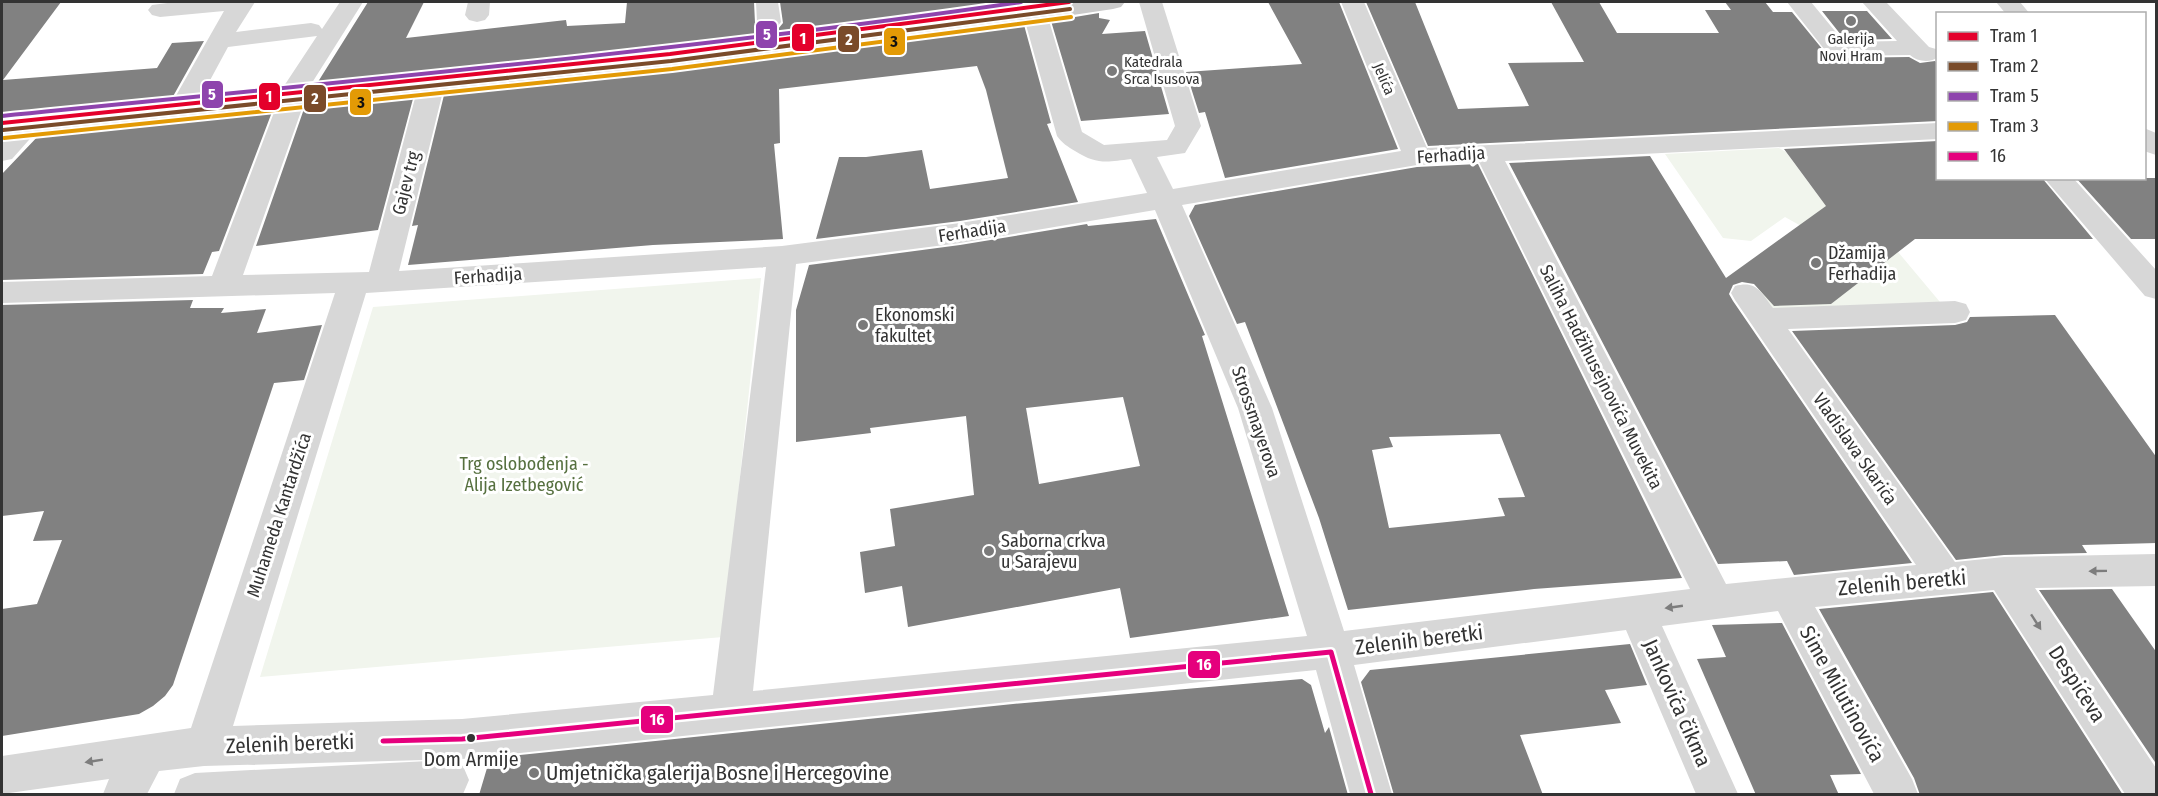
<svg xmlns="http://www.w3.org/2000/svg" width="2158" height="796" font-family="'Fira Sans Condensed',sans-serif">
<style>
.green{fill:#f1f5ed}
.building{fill:#818181;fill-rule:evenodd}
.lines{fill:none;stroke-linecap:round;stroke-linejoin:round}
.minor{fill:#d7d7d7;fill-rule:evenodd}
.major{fill:#cacaca;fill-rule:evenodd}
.bus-1-casing{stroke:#fff;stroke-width:10}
.bus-1{stroke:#e5007d;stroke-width:5}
.tram-1-casing{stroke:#fff;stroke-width:8}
.tram-2-casing{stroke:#fff;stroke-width:8}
.tram-3-casing{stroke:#fff;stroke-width:8}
.tram-4-casing{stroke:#fff;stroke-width:8}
.tram-1{stroke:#e4002b;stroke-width:4}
.tram-2{stroke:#7a4b2a;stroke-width:4}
.tram-3{stroke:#8e44ad;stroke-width:4}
.tram-4{stroke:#e39a05;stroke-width:4}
.oneway{fill:#7d7d7d}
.poi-dot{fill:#7a7a7a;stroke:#fff;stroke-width:2}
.bus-dot{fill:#333;stroke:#fff;stroke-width:2}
.labels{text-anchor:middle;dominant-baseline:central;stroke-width:6;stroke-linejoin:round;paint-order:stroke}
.far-poi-label{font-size:15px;fill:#333;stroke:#fff}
.far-street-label{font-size:15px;fill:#333;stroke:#fff}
.street-label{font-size:18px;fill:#333;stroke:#fff}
.poi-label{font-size:18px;fill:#333;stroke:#fff;text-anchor:start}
.park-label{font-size:18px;fill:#56703f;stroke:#fff}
.near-bus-label{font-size:20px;fill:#333;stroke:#fff}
.near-street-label{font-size:21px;fill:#333;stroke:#fff}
.near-poi-label{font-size:21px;fill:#333;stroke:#fff;text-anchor:start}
.line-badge{stroke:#fff;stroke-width:2}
.badge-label{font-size:16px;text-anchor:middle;font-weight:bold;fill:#fff}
.pale-badge-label{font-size:16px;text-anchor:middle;font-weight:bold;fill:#111}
</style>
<rect width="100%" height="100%" fill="#fff"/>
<!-- green -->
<path class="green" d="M1779 148 1786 152 1820 198 1852 197 1945 308 1776 315 1753 281 1876 268 1785 217 1751 241 1723 238 1665 154Z
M761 278 723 637 260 677 373 307Z"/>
<!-- building -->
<path class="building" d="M2 2H61L3 80 157 68 172 43 204 41 171 100 63 111 68 106 2 113Z
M368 2H424L406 38 566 20 567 26 625 23 627 2H754L755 23 760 29 768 31 778 29 783 23 780 2H992L995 11 813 35 316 85Z
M1268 2H1339L1398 149 1225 178 1205 112 1199 113 1186 72 1302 64Z
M1366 2H1415L1458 109 1529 106 1508 63 1584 62 1551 2H1599L1617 33H1719L1705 10H1731L1725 2H1765L1773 12H1792L1828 56 1837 58 1909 57 1920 63 1935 61 1938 64V121L1428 146Z
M1822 11H1867L1892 39 1845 40Z
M1099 13V18L1110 20 1102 34 1145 31 1169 114 1081 121 1051 21Z
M1024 25 1051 123 1047 124 1078 202 960 221 816 239 839 157H866L922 150 930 189 1008 178 986 90 977 66 779 89 780 143 774 144 783 239 653 245 408 265 418 225 412 226 445 91 813 53Z
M414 95 378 230 256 246 305 106Z
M272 112 219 251 212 252 203 274 2 280V174L41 133Z
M1938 141V178H2042L2093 239H1915L1831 304 1774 306 1754 284 1742 282 1733 285 1729 294 1733 301 1912 563 1794 575 1787 561 1718 564 1509 163 1650 156 1726 278 1826 206 1784 149Z
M1478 164 1682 578 1534 589 1348 610 1319 518 1245 322 1237 324 1189 216 1195 205 1417 167ZM1500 434 1525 497 1498 498 1505 516 1389 528 1372 450 1393 447 1389 437Z
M2076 178H2157V239H2131Z
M1156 219 1205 335 1202 336 1289 616 1130 638 1120 588 908 627 902 586 865 593 860 552 895 546 890 509 974 495 966 416 870 428 871 433 796 442V310L809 265 960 245 1087 224 1088 226ZM1123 397 1140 466 1039 484 1026 408Z
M193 300 190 308H224L221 313 266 309 257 333 322 325 304 380 274 383 173 685 165 696 153 706 139 714 2 736V609L37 604 62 540 33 541 44 511 2 516V305Z
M2055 315 2157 458V543L2082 545 2087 553 2004 555 1956 560 1792 331 1955 325 1967 322 1970 317Z
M2112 589 2157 653V765L2039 590Z
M1993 592 2123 795H1920L1914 778 1819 609Z
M1782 623 1861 774 1830 775 1839 795H1756L1697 659 1726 657 1712 625Z
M1630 644 1647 685 1605 690 1621 723 1520 735 1543 795H1394L1361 682 1370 670Z
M1302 679 1311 685 1325 733 1329 727 1348 795H479L490 758 1013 704Z"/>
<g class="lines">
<!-- minor -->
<path class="minor" d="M175 2H255L236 32 311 23 319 25 322 29 340 2H363L310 86 243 275 369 272 419 83 423 78 432 75 441 78 445 83 399 271 782 246 960 223 1147 193 1131 159C1107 162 1097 165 1075 151 1068 147 1062 143 1057 136L1023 14 1027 9 1035 7 1043 9 1047 14 1082 132 1104 145 1167 140 1175 126 1139 2H1162L1201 126 1185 153 1157 157 1173 189 1401 151 1341 2H1364L1427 148 1938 123V139L1505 161 1726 584 1916 565 1735 300 1731 293 1735 286C1756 280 1761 292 1773 308L1955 301 1966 304 1970 312 1966 320 1955 323 1788 329 1955 562 2004 557 2156 554V586L2035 588 2156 768V794H2125L1994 590 1815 607 1912 779 1918 794H1874L1778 611 1662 626 1738 794H1696L1626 630 1354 665 1392 794H1350L1316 670 462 759 204 766 159 771 147 794H103L109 779 2 794V756L191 728 335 293 2 303V282L212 276 284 86 317 36 228 47 195 108 191 113 182 116 173 113 169 108 224 11 160 17 152 15 148 10 152 5ZM1479 162 1690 589 1344 631 1272 408 1182 205 1417 165ZM1155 210 1238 408 1307 636 753 691 796 264 960 243ZM766 267 713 695 462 719 233 726 366 293Z
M468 2H490L489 15 485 20 477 22 469 20 465 15Z
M756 2H778L781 22 777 27 769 29 761 27 757 22Z
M994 2H1016L1023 17 1019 22 1011 24 1003 22Z
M1787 2H1811L1844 42 1897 41 1862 2H1886L1929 47 1936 49 1938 57C1931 63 1917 62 1910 55L1837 56 1828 54Z
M1996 2H2020L2030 14H2006Z
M31 115 40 117 44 123 12 159 2 161V138L22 117Z
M2144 128 2156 133V155L2144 151Z
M2044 178H2073L2156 270V299L2145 296Z
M448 760 463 766 469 780 463 794H174L180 779 195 773Z"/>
<!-- major -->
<path class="major" d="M1070 2H1125L1121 7 1113 9 907 40 813 51 2 135V119L813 37 907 26Z"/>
<!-- bus-1 casing -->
<g class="bus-1-casing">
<path id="bus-1" d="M383 741 462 739 1331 652 1371 794"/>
</g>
<!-- bus-1 -->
<use href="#bus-1" class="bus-1"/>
<!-- tram-1 casing -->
<g class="tram-1-casing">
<path id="tram-1" d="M2 123 670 54 1069 2"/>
</g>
<!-- tram-2 casing -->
<g class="tram-2-casing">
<path id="tram-2" d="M3 130 671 61 1070 9"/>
</g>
<!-- tram-3 casing -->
<g class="tram-3-casing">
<path id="tram-3" d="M2 116C342 82 683 51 1021 2"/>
</g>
<!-- tram-4 casing -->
<g class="tram-4-casing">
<path id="tram-4" d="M4 138 672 69 1071 17"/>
</g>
<!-- tram-1 -->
<use href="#tram-1" class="tram-1"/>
<!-- tram-2 -->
<use href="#tram-2" class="tram-2"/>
<!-- tram-3 -->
<use href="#tram-3" class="tram-3"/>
<!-- tram-4 -->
<use href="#tram-4" class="tram-4"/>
</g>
<!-- one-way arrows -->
<defs><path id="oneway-solid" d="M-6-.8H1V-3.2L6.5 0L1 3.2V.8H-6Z" transform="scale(1.5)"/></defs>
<g class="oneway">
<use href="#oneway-solid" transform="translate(2098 571) rotate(179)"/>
<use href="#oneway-solid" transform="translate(1674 607) rotate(172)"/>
<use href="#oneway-solid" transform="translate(2036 622) rotate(57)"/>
<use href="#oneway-solid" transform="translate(94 761) rotate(171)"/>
</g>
<!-- markers -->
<g class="poi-dot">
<circle cx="1851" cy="21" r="6"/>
<circle cx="1112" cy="71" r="6"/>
<circle cx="1816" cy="263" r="6"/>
<circle cx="863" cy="325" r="6"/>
<circle cx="989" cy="551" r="6"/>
<circle cx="534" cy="773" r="6"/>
</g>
<circle class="bus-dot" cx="471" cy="738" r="5"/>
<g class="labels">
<!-- far-poi labels -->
<g class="far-poi-label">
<text x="1851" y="39">Galerija<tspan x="1851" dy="17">Novi Hram</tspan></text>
<text x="1124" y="62" text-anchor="start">Katedrala<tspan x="1124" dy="17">Srca Isusova</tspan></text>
</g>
<!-- far-street labels -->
<g class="far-street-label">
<text transform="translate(1384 79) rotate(67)">Jelića</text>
</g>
<!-- street labels -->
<g class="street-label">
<text transform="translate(1451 155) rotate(-4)">Ferhadija</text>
<text transform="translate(406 183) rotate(-76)">Gajev trg</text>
<text transform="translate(972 231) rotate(-9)">Ferhadija</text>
<text transform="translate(488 276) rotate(-4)">Ferhadija</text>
<text transform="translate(1601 377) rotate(63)">Saliha Hadžihusejnovića Muvekita</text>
<text transform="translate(1256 422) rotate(71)">Strossmayerova</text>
<text transform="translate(1855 449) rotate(55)">Vladislava Skarića</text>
<text transform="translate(279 515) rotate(-72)">Muhameda Kantardžića</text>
</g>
<!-- poi labels -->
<g class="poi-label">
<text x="1828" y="253">Džamija<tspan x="1828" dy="21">Ferhadija</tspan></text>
<text x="875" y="315">Ekonomski<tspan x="875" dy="21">fakultet</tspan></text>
<text x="1001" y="541">Saborna crkva<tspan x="1001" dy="21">u Sarajevu</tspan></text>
</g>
<!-- park labels -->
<g class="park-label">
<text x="524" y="464">Trg oslobođenja -<tspan x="524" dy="21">Alija Izetbegović</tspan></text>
</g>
<!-- near-bus labels -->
<g class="near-bus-label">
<text x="471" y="759">Dom Armije</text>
</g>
<!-- near-street labels -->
<g class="near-street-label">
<text transform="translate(1902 583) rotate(-5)">Zelenih beretki</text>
<text transform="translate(1419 640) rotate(-7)">Zelenih beretki</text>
<text transform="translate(2077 684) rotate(57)">Despićeva</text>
<text transform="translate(1842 694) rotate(61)">Sime Milutinovića</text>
<text transform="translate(1677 703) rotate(66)">Jankovića čikma</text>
<text transform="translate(290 744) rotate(-2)">Zelenih beretki</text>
</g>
<!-- near-poi labels -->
<g class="near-poi-label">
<text x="546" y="773">Umjetnička galerija Bosne i Hercegovine</text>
</g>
</g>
<g class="line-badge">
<rect x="755" y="20" width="23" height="29" rx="6" fill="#8e44ad"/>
<rect x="791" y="23" width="24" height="29" rx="6" fill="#e4002b"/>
<rect x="837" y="25" width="23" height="28" rx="6" fill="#7a4b2a"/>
<rect x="883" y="27" width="23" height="29" rx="6" fill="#e39a05"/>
<rect x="201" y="80" width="23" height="29" rx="6" fill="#8e44ad"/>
<rect x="258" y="82" width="23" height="29" rx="6" fill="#e4002b"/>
<rect x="303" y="84" width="24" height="29" rx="6" fill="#7a4b2a"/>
<rect x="349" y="88" width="23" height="28" rx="6" fill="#e39a05"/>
<rect x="1187" y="650" width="34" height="29" rx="6" fill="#e5007d"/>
<rect x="640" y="705" width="34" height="29" rx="6" fill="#e5007d"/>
</g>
<g class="badge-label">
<text x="767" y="40">5</text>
<text x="803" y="44">1</text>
<text x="849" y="45">2</text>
<text x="212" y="100">5</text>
<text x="269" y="102">1</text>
<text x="315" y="104">2</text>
<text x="1204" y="670">16</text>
<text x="657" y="725">16</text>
</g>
<g class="pale-badge-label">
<text x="894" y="47">3</text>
<text x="361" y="108">3</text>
</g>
<!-- border -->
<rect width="2158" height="796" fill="none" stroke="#333333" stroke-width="6"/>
<!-- legend -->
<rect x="1936" y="12" width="210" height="168" fill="#ffffff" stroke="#adadad" stroke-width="1.5"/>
<rect x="1948" y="32" width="30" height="9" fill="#e4002b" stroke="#adadad" stroke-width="1.5"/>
<text x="1990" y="42" font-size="18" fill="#333333">Tram 1</text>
<rect x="1948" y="62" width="30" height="9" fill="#7a4b2a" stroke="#adadad" stroke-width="1.5"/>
<text x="1990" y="72" font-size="18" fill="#333333">Tram 2</text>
<rect x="1948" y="92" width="30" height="9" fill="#8e44ad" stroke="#adadad" stroke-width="1.5"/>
<text x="1990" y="102" font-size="18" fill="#333333">Tram 5</text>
<rect x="1948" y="122" width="30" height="9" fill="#e39a05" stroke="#adadad" stroke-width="1.5"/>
<text x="1990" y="132" font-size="18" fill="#333333">Tram 3</text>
<rect x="1948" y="152" width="30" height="9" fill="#e5007d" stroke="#adadad" stroke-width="1.5"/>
<text x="1990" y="162" font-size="18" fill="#333333">16</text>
</svg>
